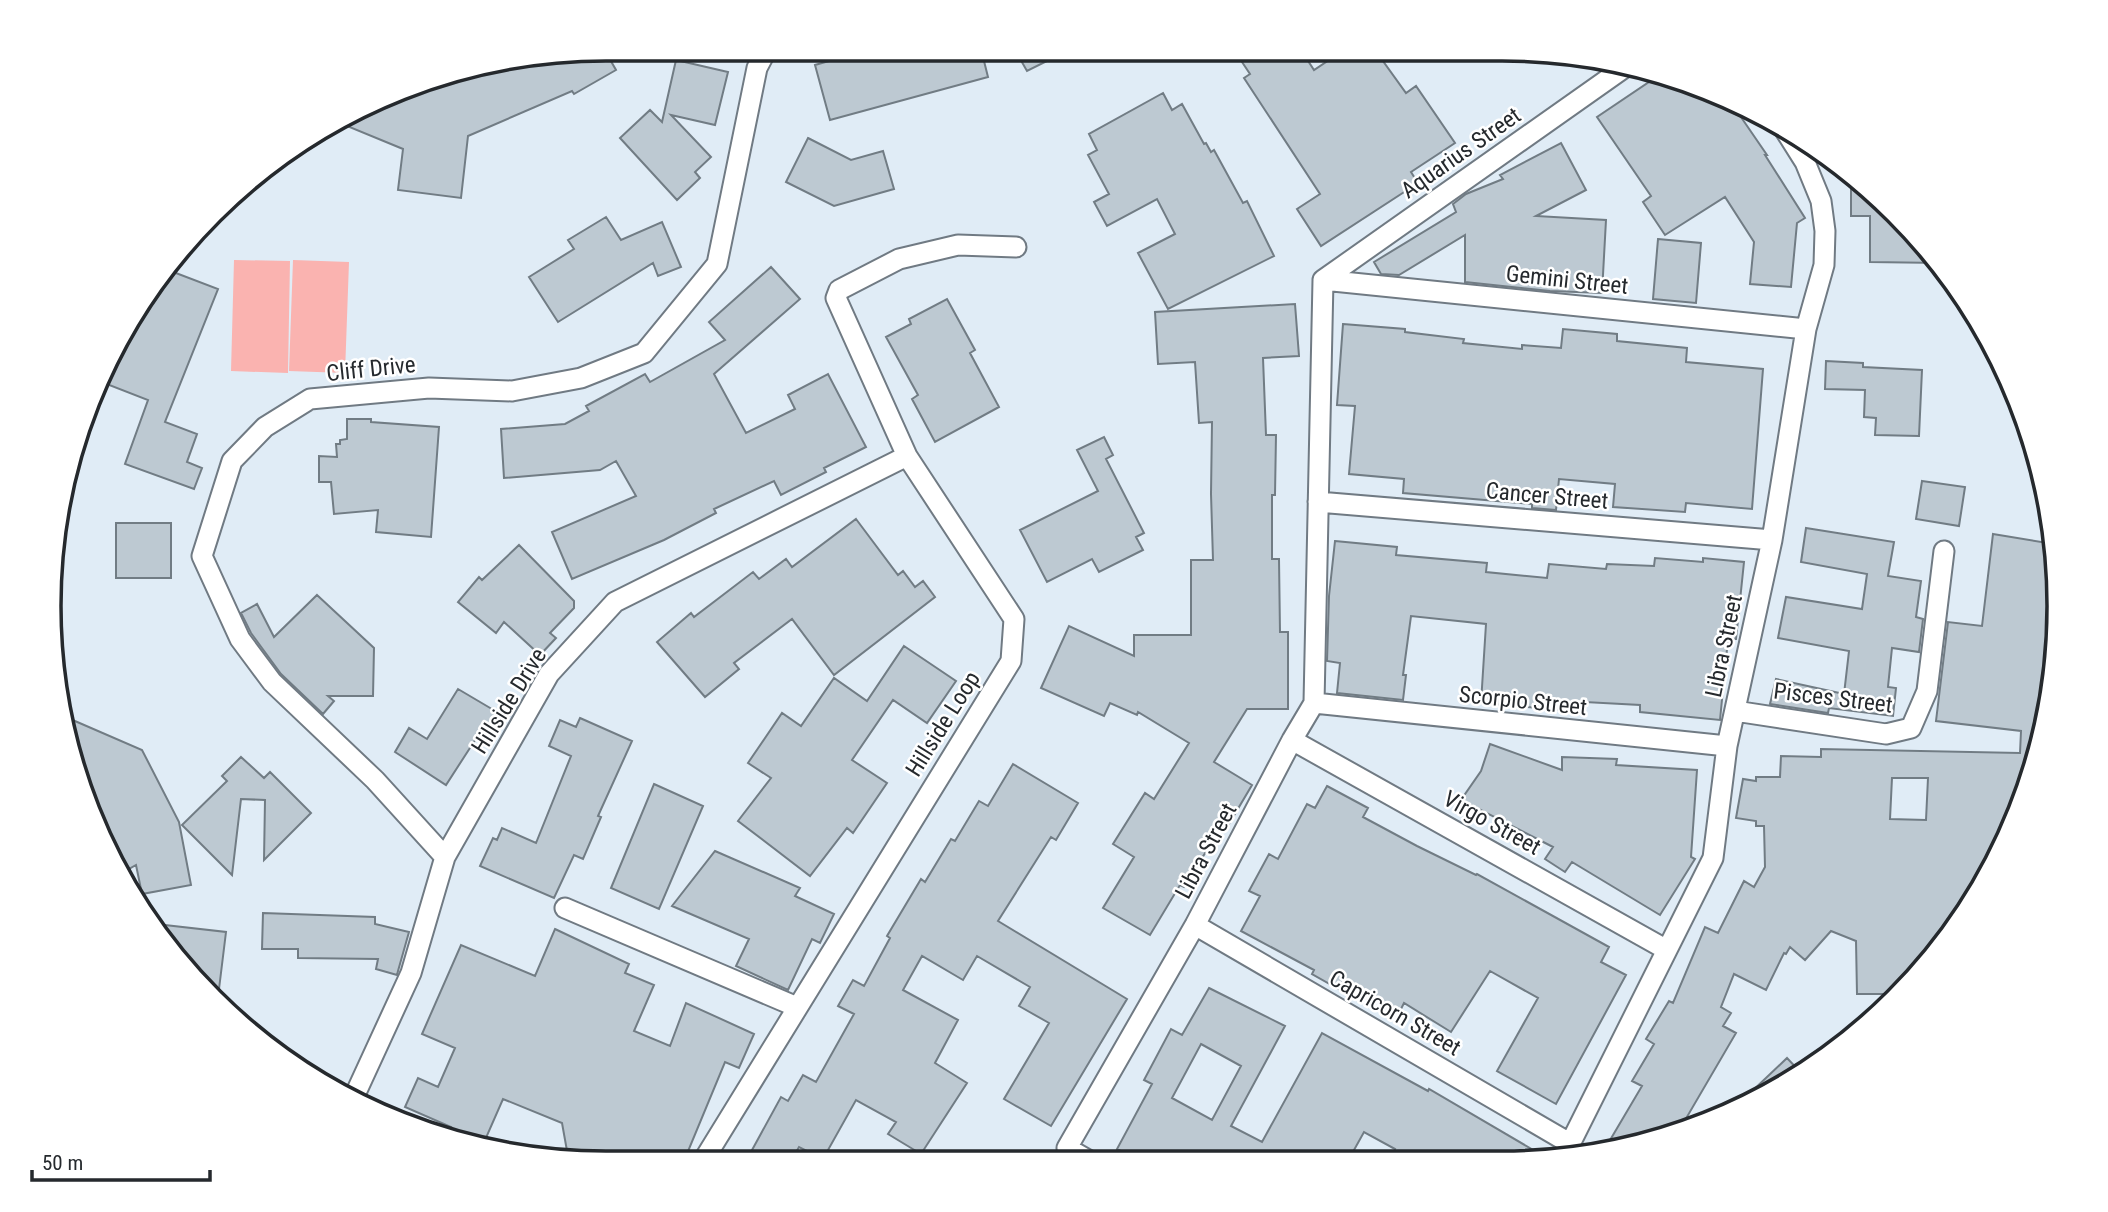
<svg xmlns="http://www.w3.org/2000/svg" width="2108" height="1212" font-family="'Roboto Condensed',sans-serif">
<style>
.green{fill:#fab3b0}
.building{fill:#bdc9d2;stroke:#717c84;stroke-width:2;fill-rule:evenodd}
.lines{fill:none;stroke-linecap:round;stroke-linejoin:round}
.street-casing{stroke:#707a83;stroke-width:23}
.street{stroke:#fff;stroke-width:19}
.labels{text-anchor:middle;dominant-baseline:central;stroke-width:5;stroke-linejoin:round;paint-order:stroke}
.street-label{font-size:23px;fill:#25292d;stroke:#fff}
.rim{fill:none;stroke:#25292d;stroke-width:3.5}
</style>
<rect width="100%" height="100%" fill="#e0ecf6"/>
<!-- green -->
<path class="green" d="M234 260 290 261 288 373 231 371Z
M293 260 349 262 345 373 289 371Z"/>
<!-- building -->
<path class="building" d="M604 49 616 70 574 94 572 91 468 136 461 198 398 190 403 149 342 124 427 78Z
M871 49H981L988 77 830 120 815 65Z
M1015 50H1069L1027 71Z
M1242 50H1301L1314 70 1344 50H1375L1406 93 1416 86 1455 143 1411 172 1418 183 1321 246 1297 209 1320 194 1244 78 1250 74 1242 62 1247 58Z
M676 60 728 72 715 125 671 115 711 157 695 172 700 178 677 200 620 138 650 110 662 122Z
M1661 74 1732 104 1767 155H1765L1805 218 1797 223 1791 287 1750 284 1754 242 1725 197 1665 235 1643 202 1651 196 1597 117Z
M1163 93 1172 110 1182 104 1204 144 1206 143 1211 152 1214 150 1243 203 1247 201 1274 256 1168 309 1138 253 1175 234 1157 199 1107 226 1094 202 1109 194 1088 155 1097 150 1089 134Z
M808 138 851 160 883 151 894 189 834 206 786 182Z
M1561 143 1586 190 1536 216 1606 220 1602 293 1550 291 1465 282V235L1399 275 1381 274 1374 262 1456 212 1453 204 1466 194 1503 179 1500 175Z
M1851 174 1870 187 1940 263 1870 262V216H1851Z
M606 217 621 240 662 222 681 267 658 276 653 263 558 322 529 277 574 249 568 240Z
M1658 239 1701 243 1696 303 1653 299Z
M771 267 800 299 714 374 746 433 795 409 788 395 828 374 866 447 824 468 826 472 781 495 774 481 714 509 716 513 664 540 572 579 552 532 636 496 616 461 600 470 504 478 501 429 565 424 589 411 586 406 645 374 650 382 725 340 709 322Z
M168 270 218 289 165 422 197 434 187 462 202 468 194 489 125 464 148 400 104 383 143 296Z
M947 299 975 350 970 353 999 407 935 442 912 399 918 395 886 337 911 324 909 319Z
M1295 304 1299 356 1263 358 1266 435H1276L1275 495H1272V559H1279L1280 632H1288V709H1247L1214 762 1252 785 1226 829 1222 826 1184 887 1180 885 1150 935 1103 908 1134 857 1113 844 1145 793 1154 799 1189 743 1138 712 1137 715 1110 703 1104 716 1041 688 1069 626 1134 656V635H1191V560H1213L1211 494 1212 422 1199 423 1195 362 1158 364 1155 312Z
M1343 324 1405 329V332L1464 339 1463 343 1522 349V345L1561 348 1563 329 1617 334V341L1687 348 1686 362 1763 369 1752 509 1686 503 1685 512 1613 507 1615 484 1559 479 1556 510 1532 508V504L1403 493 1404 479 1349 474 1355 406 1337 405Z
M1826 361 1863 363V367L1922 370 1919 436 1875 435 1876 418 1864 417 1865 390 1825 389Z
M347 419H371V422L439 427 431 537 376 532 378 510 334 514 331 482H319V456L337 457 336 444H340V440L347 439Z
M1104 437 1113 455 1106 459 1144 533 1136 537 1143 550 1099 572 1092 559 1047 582 1020 530 1098 491 1077 450Z
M1922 481 1965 487 1959 526 1916 519Z
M856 519 898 575 903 571 915 587 923 581 935 597 834 675 792 619 734 663 739 669 705 697 657 642 691 613 694 617 753 572 759 579 786 559 792 567Z
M116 523H171V578H116Z
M1806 528 1894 542 1888 576 1921 581 1916 617 1923 619 1919 652 1892 648 1888 687 1896 688 1893 716 1829 708 1828 713 1770 704 1776 679 1844 694 1849 651 1778 638 1786 597 1862 609 1867 574 1801 562Z
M1993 534 2054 544 2058 571 2054 679 2029 785 1984 885 1901 994H1857L1856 941 1831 931 1805 960 1790 947 1786 954 1784 953 1766 990 1734 974 1721 1007 1731 1013 1723 1026 1736 1033 1677 1134 1603 1152 1642 1086 1632 1081 1654 1044 1646 1039 1669 1001 1673 1003 1705 927 1718 933 1744 881 1754 887 1765 867 1764 826H1756V821L1736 818 1743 779 1756 781V777H1780L1781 756 1821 757V749L2020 753 2021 731 1936 721 1948 622 1982 626ZM1892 778H1928L1926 820 1890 819Z
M1335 541 1397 547 1396 555 1487 563 1486 572 1547 578 1549 564 1606 569 1607 564 1654 566 1655 558 1703 562V558L1744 562 1736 639H1728L1720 720 1640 712V705L1585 702V712L1481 703 1486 624 1411 616 1403 675H1406L1403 700 1337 693 1340 663 1327 661 1329 596Z
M519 545 574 601V608L550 633 556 638 540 655 504 622 496 633 458 602 479 577 482 580Z
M317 595 374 648 373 696H328L334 701 323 714 281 674 251 633 241 613 257 604 274 637Z
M904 646 956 681 927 723 893 700 852 760 887 783 853 833 847 828 810 876 738 821 771 778 748 763 782 713 801 726 834 678 867 701Z
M458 689 502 715 487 739 479 734 446 785 395 752 409 728 427 739Z
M68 718 142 750 179 822 191 885 142 894 136 865 127 870 104 824 97 828 91 819Z
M580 718 632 741 598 816 601 817 583 859 574 855 554 898 480 866 493 838 497 840 502 828 536 843 571 756 549 746 560 720 576 727Z
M1490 744 1562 770V757L1617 759 1616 765 1697 770 1691 857 1695 859 1660 915 1572 862 1565 872 1545 859 1553 847 1461 800 1481 771Z
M241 757 264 778 270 772 311 813 264 860 265 800 241 799 232 875 182 825 227 781 222 776Z
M1013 764 1078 803 1056 840 1051 837 998 921 1127 999 1051 1126 1004 1099 1049 1023 1019 1006 1030 987 977 956 963 980 922 956 903 990 958 1020 935 1063 967 1083 921 1154 888 1134 896 1122 856 1100 823 1159 799 1147 791 1161H746L781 1097 788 1101 803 1075 816 1082 854 1014 838 1006 853 980 864 986 890 938 887 936 921 879 925 882 951 839 955 841 979 801 988 806Z
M654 784 703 806 659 909 611 888Z
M1327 786 1368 808 1363 817 1417 846 1476 875 1477 874 1609 947 1601 962 1626 975 1556 1104 1497 1071 1538 998 1490 971 1451 1032 1404 1003 1400 1011 1347 983 1342 991 1312 974 1314 970 1241 931 1260 896 1249 891 1269 854 1278 859 1307 804 1315 808Z
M715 851 800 888 795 896 834 914 820 943 812 939 788 990 736 966 749 939 672 906Z
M263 913 375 917V924L409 932 398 971 397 975 376 969 378 959 298 958V949H262Z
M156 924 226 932 219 989 204 987 187 973Z
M555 929 629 964 625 973 654 985 634 1031 670 1046 686 1003 754 1034 739 1068 725 1062 684 1161 569 1162 562 1123 503 1099 482 1147 461 1144 446 1138 451 1127 405 1107 418 1078 438 1087 455 1048 422 1034 461 945 535 976Z
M1209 988 1285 1026 1231 1126 1262 1142 1322 1033 1428 1091 1429 1089 1547 1158 1390 1159 1395 1149 1364 1132 1349 1159 1137 1160 1117 1149 1152 1084 1144 1080 1171 1029 1182 1035ZM1201 1044 1241 1066 1212 1120 1172 1098Z
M1787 1058 1802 1074 1748 1100 1746 1097Z"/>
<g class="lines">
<!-- street casing -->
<g class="street-casing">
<path id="street" d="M1323 280 1806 329
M1323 280 1628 65
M1318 502 1772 540
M1314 703 1727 746
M1735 711 1886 734 1911 728 1927 691 1944 551
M1292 740 1667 950
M445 857 375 780 272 682 240 639 202 556 232 461 265 427 310 399 429 388 512 391 581 378 644 353 717 264 757 68 767 49
M565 908 797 1007
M1195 925 1571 1144
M353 1099 411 973 445 857 549 674 615 602 907 456
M1563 1158 1713 858 1727 746 1772 540 1806 329 1824 265 1825 231 1821 201 1805 162 1781 124
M1088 1160 1067 1148 1195 925 1292 740 1314 703 1323 280
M703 1161 1011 661 1014 619 907 456 836 298 839 290 899 259 958 245 1016 247"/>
</g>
<!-- street -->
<use href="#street" class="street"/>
</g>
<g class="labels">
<!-- street labels -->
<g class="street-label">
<text transform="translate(1461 153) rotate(-35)">Aquarius Street</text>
<text transform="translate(1567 280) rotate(6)">Gemini Street</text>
<text transform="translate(371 369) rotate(-6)">Cliff Drive</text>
<text transform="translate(1547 496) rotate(5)">Cancer Street</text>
<text transform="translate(1724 646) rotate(-78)">Libra Street</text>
<text transform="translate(1833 698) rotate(7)">Pisces Street</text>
<text transform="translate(509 701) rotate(-58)">Hillside Drive</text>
<text transform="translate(1523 701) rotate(6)">Scorpio Street</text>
<text transform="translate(943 724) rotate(-58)">Hillside Loop</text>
<text transform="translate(1492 823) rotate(29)">Virgo Street</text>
<text transform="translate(1206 851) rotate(-62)">Libra Street</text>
<text transform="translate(1395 1013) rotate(30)">Capricorn Street</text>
</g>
</g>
<!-- crop -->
<path d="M0 0H2108V1212H0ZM606 61H1502A545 545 0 0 1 2047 606V606A545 545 0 0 1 1502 1151H606A545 545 0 0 1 61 606V606A545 545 0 0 1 606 61Z" fill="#fff" fill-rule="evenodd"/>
<path class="rim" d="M606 61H1502A545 545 0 0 1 2047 606V606A545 545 0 0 1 1502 1151H606A545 545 0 0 1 61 606V606A545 545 0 0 1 606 61Z"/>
<!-- scale -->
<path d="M32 1170v10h178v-10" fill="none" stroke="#25292d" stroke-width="3.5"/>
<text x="42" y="1170" font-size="21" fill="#25292d" stroke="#ffffff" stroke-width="5" paint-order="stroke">50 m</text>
</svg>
